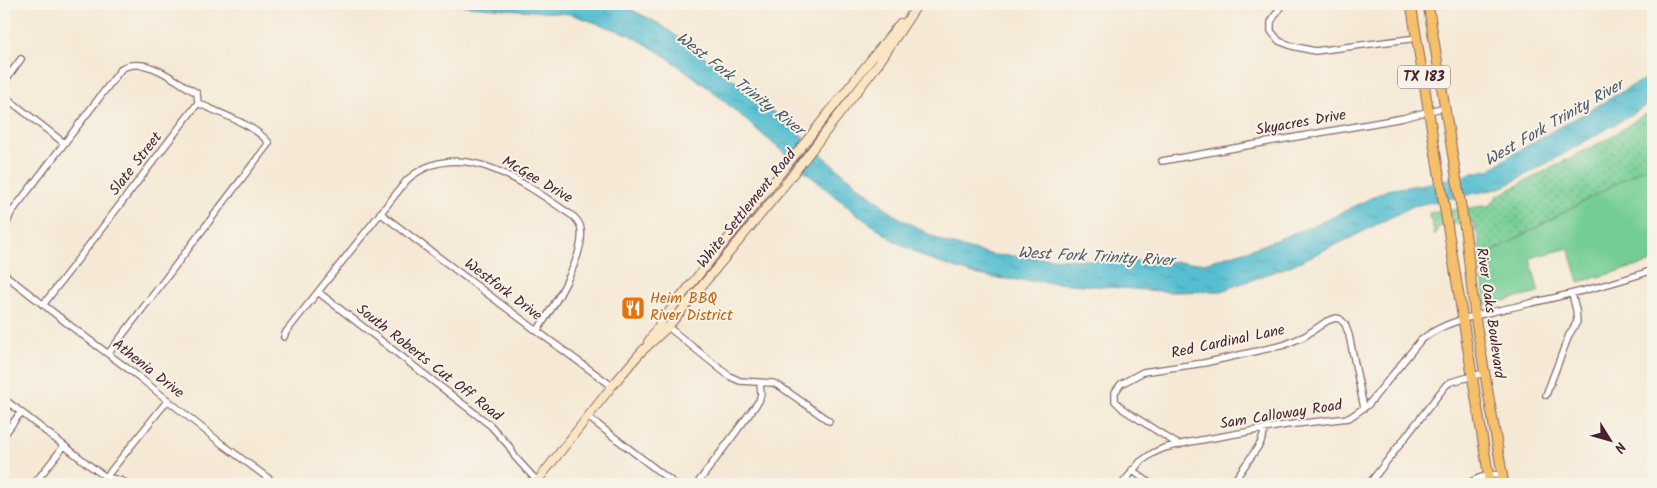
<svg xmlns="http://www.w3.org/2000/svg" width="1657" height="488" font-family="Kalam,sans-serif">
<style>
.grass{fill:#73cd94;stroke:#5e7660}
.park{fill:url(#park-dots);stroke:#5e7660}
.water{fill:url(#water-ripples);stroke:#4f6e7e}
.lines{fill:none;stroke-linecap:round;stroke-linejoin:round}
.street-casing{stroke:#866666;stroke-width:8}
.secondary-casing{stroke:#866666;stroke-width:10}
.primary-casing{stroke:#866666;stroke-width:11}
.street{stroke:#fff;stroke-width:5.5}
.secondary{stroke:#fbe6c4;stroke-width:8}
.primary{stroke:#f6c06b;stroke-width:9}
.labels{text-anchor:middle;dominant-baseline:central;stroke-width:4;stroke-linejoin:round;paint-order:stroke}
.shield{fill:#f7f3e8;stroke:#7e5f64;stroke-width:1}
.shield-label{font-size:14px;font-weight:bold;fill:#4a1f2b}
.street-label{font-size:15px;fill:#4a1f2b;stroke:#f7f3e8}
.food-label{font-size:15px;fill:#c56008;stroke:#f7f3e8;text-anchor:start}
.water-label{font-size:16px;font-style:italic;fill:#4e5765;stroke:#f7f3e8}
</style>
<defs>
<pattern id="park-dots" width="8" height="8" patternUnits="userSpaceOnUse" patternTransform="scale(1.25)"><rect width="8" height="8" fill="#73cd94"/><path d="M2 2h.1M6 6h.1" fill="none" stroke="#60a679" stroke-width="1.8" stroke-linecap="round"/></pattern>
<pattern id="water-ripples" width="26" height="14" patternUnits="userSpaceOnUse" patternTransform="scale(1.25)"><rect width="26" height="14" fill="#54bed0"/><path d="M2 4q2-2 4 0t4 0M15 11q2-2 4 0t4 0" fill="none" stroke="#489aa9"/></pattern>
</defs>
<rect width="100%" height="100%" fill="#f7f3e8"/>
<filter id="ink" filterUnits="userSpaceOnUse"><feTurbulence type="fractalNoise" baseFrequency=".02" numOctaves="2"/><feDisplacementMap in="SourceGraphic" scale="10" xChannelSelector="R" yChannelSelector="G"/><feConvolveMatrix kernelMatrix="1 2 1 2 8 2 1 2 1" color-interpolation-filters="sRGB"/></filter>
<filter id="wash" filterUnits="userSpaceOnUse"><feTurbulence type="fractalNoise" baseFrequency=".0096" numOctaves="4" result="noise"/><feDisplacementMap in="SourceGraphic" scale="20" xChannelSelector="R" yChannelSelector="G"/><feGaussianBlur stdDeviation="1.12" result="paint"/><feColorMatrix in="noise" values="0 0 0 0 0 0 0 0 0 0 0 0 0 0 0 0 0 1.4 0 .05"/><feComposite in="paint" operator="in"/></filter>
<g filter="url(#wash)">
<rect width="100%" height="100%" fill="#f5e9d5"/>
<!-- grass -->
<path class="grass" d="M1653 163V262L1579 282 1569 248 1530 258 1539 293 1485 305 1481 258Z"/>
<!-- park -->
<path class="park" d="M1645 114 1650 121 1653 120V163L1481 258 1478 235 1471 221 1438 227 1435 235 1429 213 1491 205 1497 196 1609 138Z"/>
<!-- water -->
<path class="water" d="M443 4 622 5 660 24 709 60 799 133 832 164 896 216 945 243 993 255 1083 260 1204 263 1261 246 1331 218 1387 190 1431 183 1491 169 1511 155 1653 74V102L1560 156 1505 186 1497 189 1413 206 1346 240 1290 266 1221 291 1172 292 994 278 970 273 930 260 896 242 854 212 819 183 711 90 667 57 631 35 570 14Z"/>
</g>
<g filter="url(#ink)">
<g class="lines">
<!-- street casing -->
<g class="street-casing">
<path id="street" d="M1282 4 1271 22V31L1279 41 1292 46 1315 51 1417 38
M4 82 21 59
M4 96 64 143
M1162 161 1403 118 1445 107
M4 207 11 213
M380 213 537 331 612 386
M4 230 11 213 122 68C148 56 175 81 197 93L198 103
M4 274 72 327 139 377 222 444 276 484
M318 292 490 425 509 446 515 457 538 482
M43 305 198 103C220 114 254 124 269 143L108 354
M668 327 729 376 740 381 773 383 781 387 829 421
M284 337 286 332 407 180C460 133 527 185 574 217 577 220 581 225 581 230 585 257 552 309 537 331
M1546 395 1569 335 1577 322 1576 310 1572 294
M4 399 93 468 106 477 122 481 127 484
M588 417 675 484
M4 435 21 412
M1179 445 1124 410 1115 401V392L1121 384 1143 372 1204 363 1284 345 1305 336 1327 321 1336 318 1340 319 1345 324 1349 335 1364 408
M1132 470 1151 484
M34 484 64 446
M104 484 106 477 168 400
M697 484 759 401 761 394 760 383
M1122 484 1140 462 1153 453 1164 448 1190 442 1286 425 1349 418 1368 405 1420 341C1447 317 1496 312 1531 303 1572 294 1613 284 1653 270
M1232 484 1260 444 1266 428
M1369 484 1446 385 1451 382 1484 373
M1468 484C1478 476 1490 475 1502 474"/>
</g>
<!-- secondary casing -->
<g class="secondary-casing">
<path id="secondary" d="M648 342 663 319 772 184 900 23
M535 484 612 386 641 352 668 327 780 191 879 63 918 4"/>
</g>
<!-- primary casing -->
<g class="primary-casing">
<path id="primary" d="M1411 4 1490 484
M1428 4 1466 237 1475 317 1504 484"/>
</g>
<!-- street -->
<use href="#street" class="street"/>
<!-- secondary -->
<use href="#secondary" class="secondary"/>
<!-- primary -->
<use href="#primary" class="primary"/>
</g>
</g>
<!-- icons -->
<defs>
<g id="restaurant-square" transform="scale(1.25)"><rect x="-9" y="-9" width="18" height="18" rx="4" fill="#e8710a" stroke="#f7f3e8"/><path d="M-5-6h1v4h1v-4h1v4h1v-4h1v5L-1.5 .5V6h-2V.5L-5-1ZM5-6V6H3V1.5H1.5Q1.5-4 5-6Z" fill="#fff"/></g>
</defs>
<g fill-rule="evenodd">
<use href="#restaurant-square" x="633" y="308"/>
</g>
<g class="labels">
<!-- shield labels -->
<rect class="shield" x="1398" y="65.5" width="52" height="23" rx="4"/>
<g class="shield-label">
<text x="1424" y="77">TX 183</text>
</g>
<!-- street labels -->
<g class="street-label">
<text transform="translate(1301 123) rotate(-10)">Skyacres Drive</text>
<text transform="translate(136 164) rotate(-52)">Slate Street</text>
<text transform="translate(537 180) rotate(30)">McGee Drive</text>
<text transform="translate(747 209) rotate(-51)">White Settlement Road</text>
<text transform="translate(503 290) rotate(37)">Westfork Drive</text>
<text transform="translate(1490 313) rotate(82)">River Oaks Boulevard</text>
<text transform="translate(1228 342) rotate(-12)">Red Cardinal Lane</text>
<text transform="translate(429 363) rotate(38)">South Roberts Cut Off Road</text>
<text transform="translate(148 369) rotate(38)">Athenia Drive</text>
<text transform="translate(1281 415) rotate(-9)">Sam Calloway Road</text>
</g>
<!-- food labels -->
<g class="food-label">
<text x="650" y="299">Heim BBQ<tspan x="650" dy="17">River District</tspan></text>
</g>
<!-- water labels -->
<g class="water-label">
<text transform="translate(740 84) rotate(38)">West Fork Trinity River</text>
<text transform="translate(1554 123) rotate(-30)">West Fork Trinity River</text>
<text transform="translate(1096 257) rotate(3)">West Fork Trinity River</text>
</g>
</g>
<!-- margin -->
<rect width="1657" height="488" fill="none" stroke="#f7f3e8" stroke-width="20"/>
<!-- north arrow -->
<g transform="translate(1610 440) rotate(127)" stroke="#f7f3e8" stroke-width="4" paint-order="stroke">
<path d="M0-4L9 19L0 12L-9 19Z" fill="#4a1f2b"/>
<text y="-8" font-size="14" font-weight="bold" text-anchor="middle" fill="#4a1f2b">N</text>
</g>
</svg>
